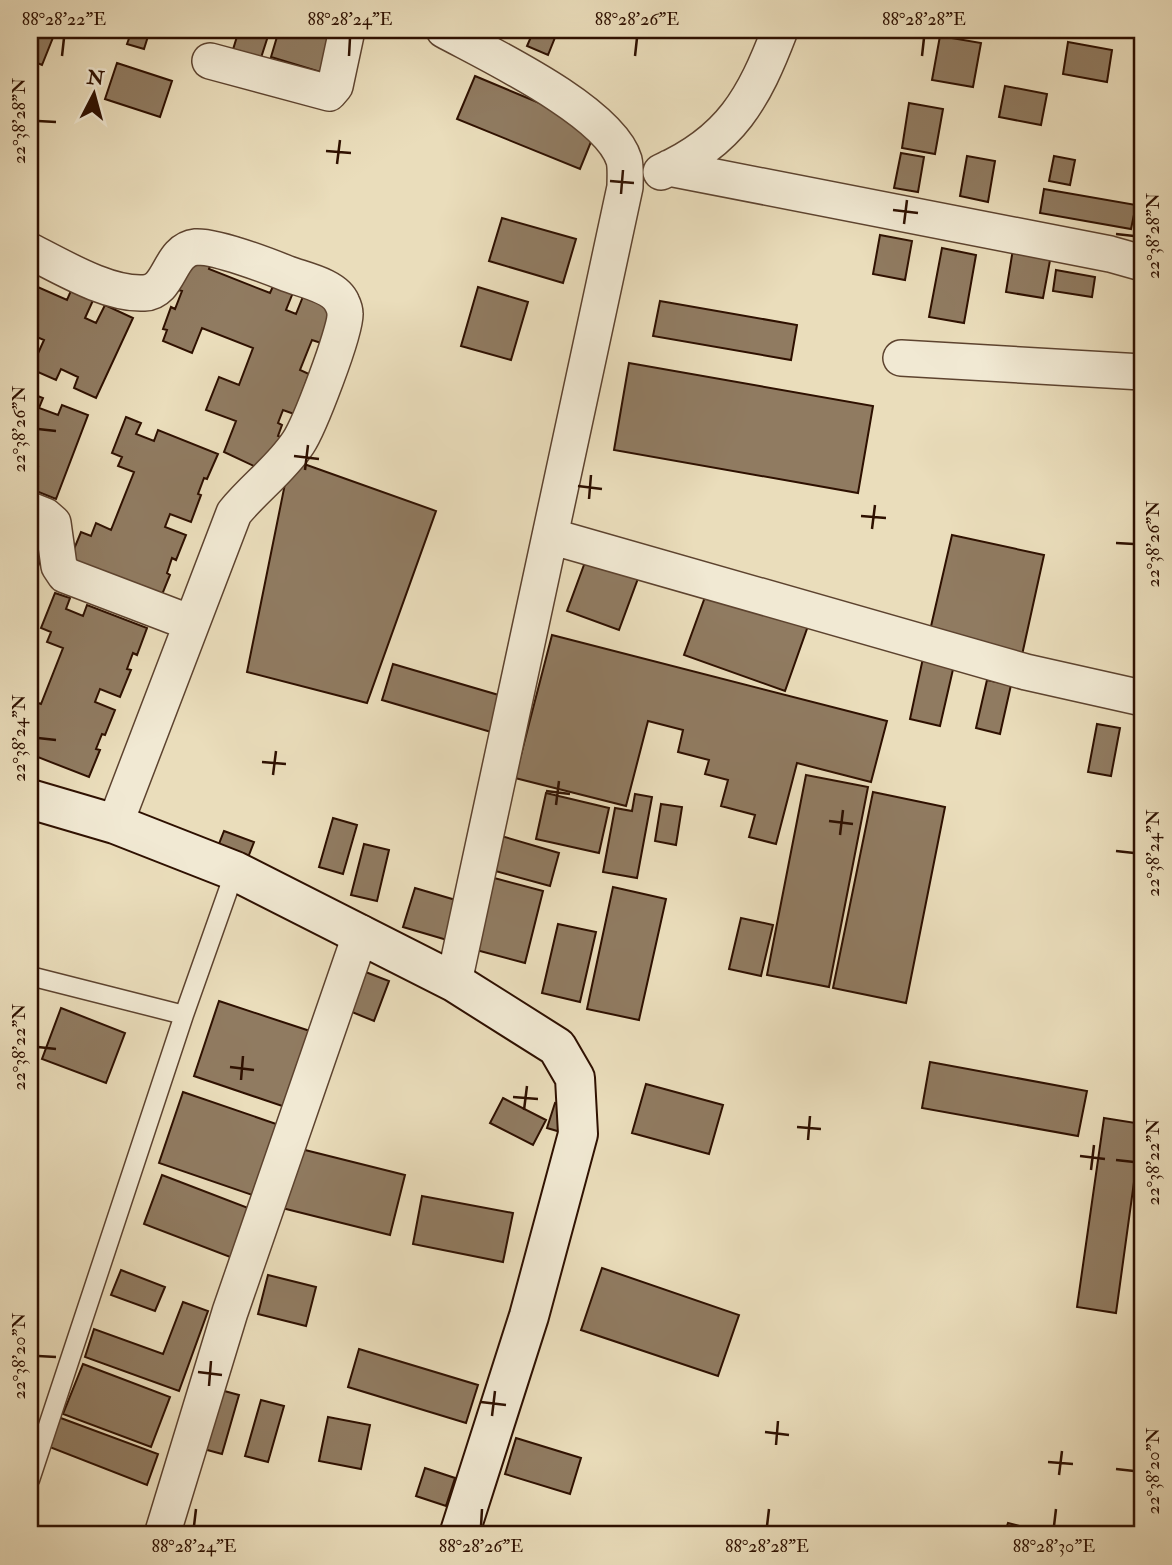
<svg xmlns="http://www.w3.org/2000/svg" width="1172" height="1565" font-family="'IM FELL Double Pica',serif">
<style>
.building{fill:#907b61;stroke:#2e1000;stroke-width:2}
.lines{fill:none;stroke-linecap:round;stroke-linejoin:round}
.lane-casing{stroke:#5d432f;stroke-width:21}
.street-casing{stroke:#5d432f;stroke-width:38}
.secondary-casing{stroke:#2e1000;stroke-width:42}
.lane{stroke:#f1e9d3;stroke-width:18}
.street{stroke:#f1e9d3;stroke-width:35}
.secondary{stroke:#f1e9d3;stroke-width:38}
.ticks{fill:none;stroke:#2e1000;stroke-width:2.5}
.neatline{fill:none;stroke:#2e1000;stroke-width:2.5}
.ticks-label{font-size:18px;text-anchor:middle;fill:#2e1000}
</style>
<rect width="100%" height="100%" fill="#eaddbb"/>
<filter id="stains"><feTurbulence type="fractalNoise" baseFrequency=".00286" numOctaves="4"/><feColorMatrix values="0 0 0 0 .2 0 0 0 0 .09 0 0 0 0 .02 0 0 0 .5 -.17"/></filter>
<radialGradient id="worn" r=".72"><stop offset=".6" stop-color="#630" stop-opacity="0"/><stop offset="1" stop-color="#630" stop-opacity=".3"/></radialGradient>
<!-- building -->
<path class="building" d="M30 30H56L42 65 30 60Z
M132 30H150L144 49 127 44Z
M239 30 268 36 259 64 231 56Z
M279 30H342L327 74 271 57Z
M534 30H558L548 55 527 46Z
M940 36 981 43 973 87 932 80Z
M1068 42 1112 50 1107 82 1063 74Z
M117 63 172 81 160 117 105 99Z
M475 76 597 127 580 169 457 119Z
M1005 86 1047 94 1041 125 999 117Z
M909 103 943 109 935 154 902 148Z
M901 153 924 157 918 192 894 188Z
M967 156 995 161 988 202 960 196Z
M1054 156 1075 160 1070 185 1049 181Z
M1044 189 1136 205 1131 229 1040 213Z
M502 218 576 239 563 283 489 261Z
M880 235 912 241 905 280 873 274Z
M942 248 976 255 964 323 929 317Z
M1013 249 1051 255 1043 298 1006 292Z
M194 250 213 258 209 269 270 293 275 282 294 290 286 310 296 314 304 294 336 306 321 343 312 340 300 370 309 374 294 414 283 410 278 423 282 425 278 436 284 438 256 467 224 452 236 421 206 410 219 377 239 385 253 348 202 328 192 353 163 341 167 330 163 329 171 307 175 309 182 291 178 290Z
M30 267 39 271 33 285 67 300 73 286 95 296 85 318 96 323 105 305 133 318 96 398 74 388 78 377 61 369 56 380 31 369 44 340 30 334Z
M1056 270 1095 277 1092 297 1053 291Z
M478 287 528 302 511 360 461 346Z
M660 301 797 325 791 360 653 336Z
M629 363 873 406 858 493 614 450Z
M30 393 43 398 39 408 58 415 62 405 88 415 56 499 31 489 38 467 30 464Z
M126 417 141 423 136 434 154 441 158 430 218 454 207 479 204 478 198 494 201 495 191 522 170 514 165 527 186 535 176 560 172 558 167 573 170 575 159 602 67 566 81 532 91 536 96 523 111 530 134 472 118 466 122 457 112 453Z
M290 459 436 511 367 703 247 672Z
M30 530 49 537 30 588Z
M952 535 1044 555 1022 655 929 635Z
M588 554 640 573 619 630 567 611Z
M709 586 809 623 785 691 684 655Z
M55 593 70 598 66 609 83 616 87 605 147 628 137 655 133 653 127 669 131 670 120 697 100 689 95 702 115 710 105 735 102 734 96 749 100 750 89 777 30 754 32 747H30V700L41 704 63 648 47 642 51 632 41 628Z
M552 635 887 721 871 782 797 763 776 844 749 837 755 815 721 806 728 780 705 774 709 760 678 752 683 730 648 721 626 806 515 778Z
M923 658 954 665 940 726 910 719Z
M393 664 502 696 491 732 382 700Z
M987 680 1011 685 1000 734 976 728Z
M1097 724 1120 728 1111 776 1088 772Z
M806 775 868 787 829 987 767 975Z
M873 792 945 807 906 1003 833 988Z
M546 793 609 808 599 853 536 839Z
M635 794 652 797 637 878 603 872 615 808 632 811Z
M661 804 682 807 676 845 655 841Z
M333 818 357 825 343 874 319 867Z
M224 831 254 842 247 860 217 849Z
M498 835 559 853 550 886 488 869Z
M364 844 389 850 377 901 351 895Z
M483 875 543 891 525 963 465 947Z
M613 887 666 899 639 1020 587 1009Z
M415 888 459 901 447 940 403 927Z
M1139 898 1142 899V935L1135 934Z
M741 918 773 925 761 976 729 969Z
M558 924 596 932 580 1002 542 993Z
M363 971 389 981 374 1021 347 1010Z
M219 1001 319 1034 294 1110 194 1076Z
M61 1008 125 1033 106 1083 42 1059Z
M930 1062 1087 1091 1078 1136 922 1108Z
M646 1084 723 1105 709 1154 632 1133Z
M183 1092 288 1128 264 1199 159 1163Z
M503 1098 546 1120 533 1145 490 1123Z
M555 1103 572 1108 564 1133 547 1128Z
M1104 1118 1142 1124 1116 1313 1077 1307Z
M297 1148 405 1175 390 1235 282 1208Z
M162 1175 256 1211 238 1260 144 1224Z
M422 1196 513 1213 503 1262 413 1244Z
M602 1268 739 1315 718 1376 581 1330Z
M121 1270 165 1287 155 1311 111 1295Z
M268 1275 316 1287 306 1326 258 1314Z
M183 1302 208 1311 179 1391 85 1357 94 1329 163 1354Z
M359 1349 478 1385 466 1423 348 1387Z
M83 1364 170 1397 151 1447 63 1414Z
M217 1389 239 1395 222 1454 200 1448Z
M261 1400 284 1406 268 1462 245 1456Z
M58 1417 158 1454 147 1485 47 1446Z
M328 1417 370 1425 361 1469 319 1461Z
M516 1438 581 1458 570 1494 505 1474Z
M425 1468 455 1478 446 1506 416 1496Z
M1008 1523 1054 1535H1004Z"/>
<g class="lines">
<!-- lane casing -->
<g class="lane-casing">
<path id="lane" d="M30 976 184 1015
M30 1480 184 1015 235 871"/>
</g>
<!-- street casing -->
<g class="street-casing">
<path id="street" d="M444 30C488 54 609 111 624 160 626 168 625 179 625 187L454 982
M210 61 329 93 335 86 347 30
M669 168 1110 254 1142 263
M661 172C731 141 754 98 780 30
M30 251C62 267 108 295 144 293 171 292 168 250 196 247 216 246 268 266 288 274 304 280 335 286 342 303 344 307 345 310 345 314 346 331 309 427 298 443 280 470 254 488 234 513L115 824
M901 358 1142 372
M30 510 45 516 53 523 59 566 65 575 191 623
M550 536 1026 672 1142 698
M162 1535 230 1312 361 933"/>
</g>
<!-- secondary casing -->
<g class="secondary-casing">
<path id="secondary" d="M30 799 115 824 235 871 454 982 557 1047 575 1078 578 1134 529 1316 459 1535"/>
</g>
<!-- lane -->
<use href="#lane" class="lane"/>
<!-- street -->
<use href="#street" class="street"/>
<!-- secondary -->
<use href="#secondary" class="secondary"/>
</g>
<!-- ticks -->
<path class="ticks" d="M62 56 64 38M349 56 350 38M635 56 637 38M922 56 924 38M38 121 56 122M326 151 351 153M337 164 340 140M610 181 634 183M621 194 623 170M893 210 918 213M904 224 907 200M1116 234 1134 236M38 429 56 431M294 456 319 459M305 470 308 445M578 486 602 489M589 499 591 475M861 516 886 518M872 529 875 505M1116 543 1134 544M38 738 56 740M262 762 286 764M273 775 276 751M546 791 570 794M556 805 559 781M829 821 853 824M840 835 843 810M1116 851 1134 853M38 1047 56 1049M230 1067 254 1070M241 1080 243 1056M513 1097 538 1099M524 1110 527 1086M797 1127 821 1129M808 1140 810 1116M1080 1156 1105 1159M1116 1160 1134 1162M1091 1170 1094 1145M38 1356 56 1357M198 1372 222 1375M209 1386 211 1361M481 1402 506 1405M492 1416 495 1391M765 1432 789 1435M776 1445 778 1421M1048 1462 1073 1464M1116 1469 1134 1471M1059 1475 1062 1451M194 1526 196 1509M481 1526 482 1509M767 1526 769 1509M1054 1526 1056 1509"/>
<!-- margin -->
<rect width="1172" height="1565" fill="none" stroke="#eaddbb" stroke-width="77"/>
<!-- north arrow -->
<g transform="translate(94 94) rotate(6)" stroke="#f1e9d3" stroke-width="5" paint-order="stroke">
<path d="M0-5L12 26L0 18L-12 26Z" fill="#2e1000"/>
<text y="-10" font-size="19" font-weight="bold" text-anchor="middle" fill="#2e1000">N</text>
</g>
<rect x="38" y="38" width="1096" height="1488" class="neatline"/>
<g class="ticks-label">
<text x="64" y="25">88°28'22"E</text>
<text x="350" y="25">88°28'24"E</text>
<text x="637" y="25">88°28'26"E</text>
<text x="924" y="25">88°28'28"E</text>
<text transform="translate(19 121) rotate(-90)" y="6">22°38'28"N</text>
<text transform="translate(1153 236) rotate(-90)" y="6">22°38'28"N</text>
<text transform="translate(19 429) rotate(-90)" y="6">22°38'26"N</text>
<text transform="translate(1153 544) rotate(-90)" y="6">22°38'26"N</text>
<text transform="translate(19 738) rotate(-90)" y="6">22°38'24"N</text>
<text transform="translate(1153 853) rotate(-90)" y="6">22°38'24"N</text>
<text transform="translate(19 1047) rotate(-90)" y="6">22°38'22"N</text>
<text transform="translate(1153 1162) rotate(-90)" y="6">22°38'22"N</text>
<text transform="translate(19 1356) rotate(-90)" y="6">22°38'20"N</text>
<text transform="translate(1153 1471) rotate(-90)" y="6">22°38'20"N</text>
<text x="194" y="1552">88°28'24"E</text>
<text x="481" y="1552">88°28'26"E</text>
<text x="767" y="1552">88°28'28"E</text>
<text x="1054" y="1552">88°28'30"E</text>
</g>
<rect width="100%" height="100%" filter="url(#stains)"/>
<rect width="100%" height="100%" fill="url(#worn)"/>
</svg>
